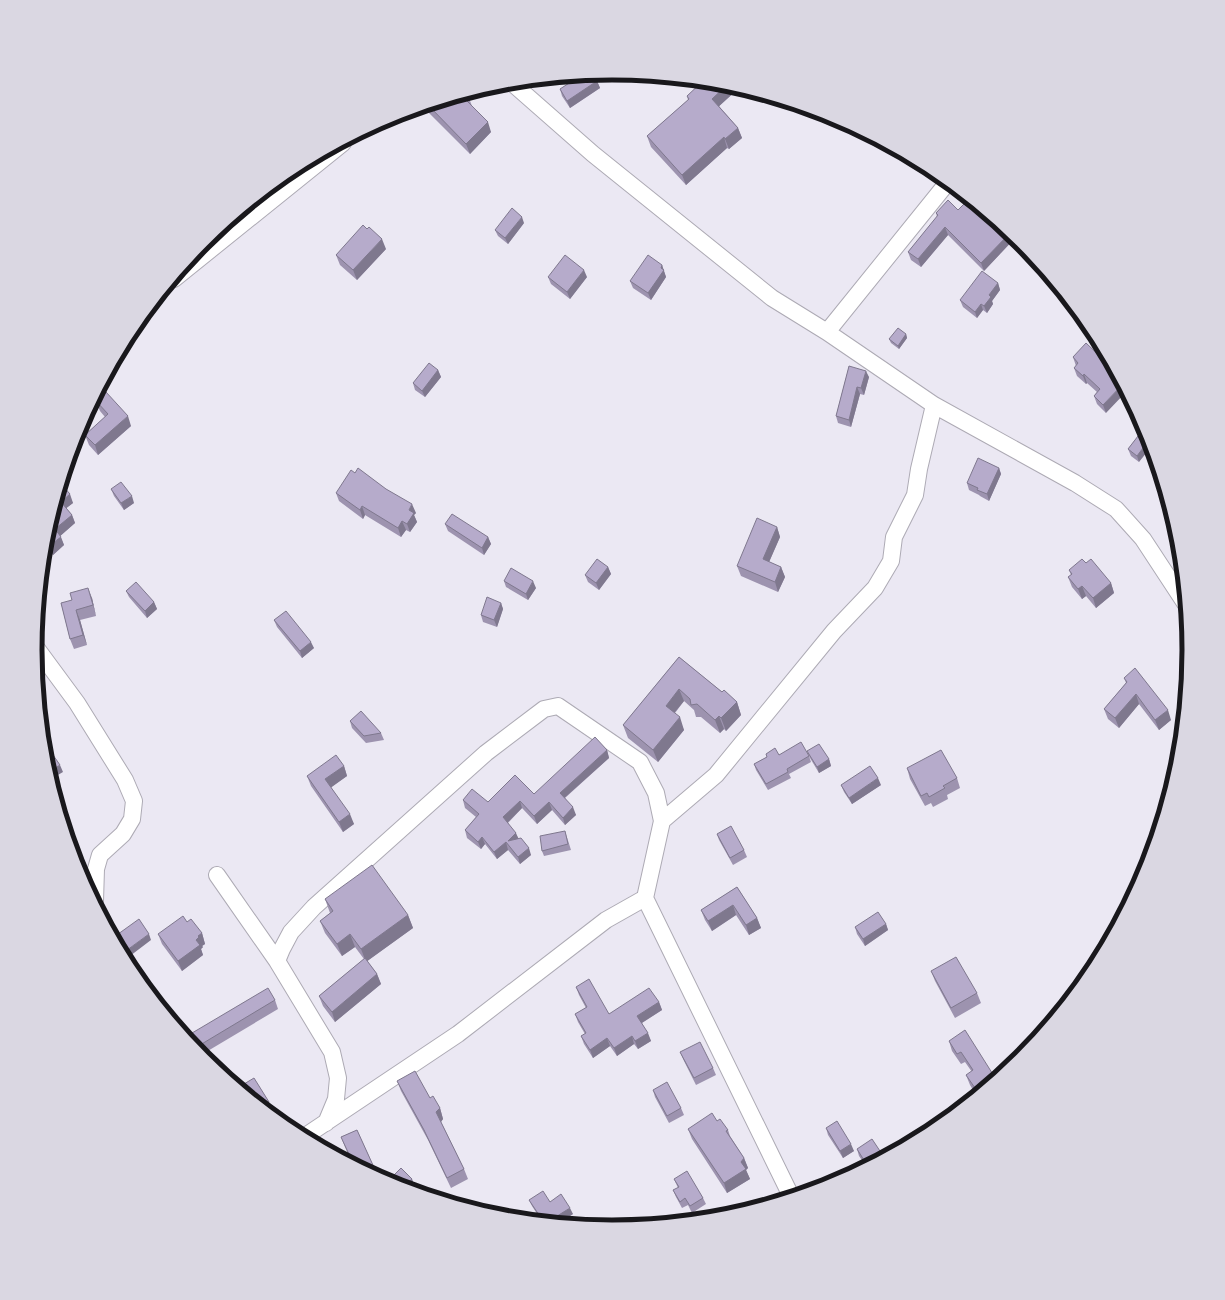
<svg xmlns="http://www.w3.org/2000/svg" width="1225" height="1300" font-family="'Work Sans',sans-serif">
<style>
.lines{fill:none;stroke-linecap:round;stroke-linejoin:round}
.street-casing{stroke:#adaab4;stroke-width:18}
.street{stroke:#fff;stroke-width:16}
.wall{fill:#9d93af}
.shaded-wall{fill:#7f788e}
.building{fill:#b6abcb;stroke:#7f788e}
.rim{fill:none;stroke:#19181c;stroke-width:5}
</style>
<rect width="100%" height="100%" fill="#ebe8f3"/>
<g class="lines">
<!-- street casing -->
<g class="street-casing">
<path id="street" d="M511 82 593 154 772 298 827 332 934 405 1075 483 1116 509 1143 539 1185 603
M174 279 343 143
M827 332 948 182
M35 646 77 703 125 780 134 801 132 819 123 834 100 855 96 869 95 901
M217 875 277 961 332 1052 338 1078 336 1099 326 1123
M645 898 791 1196
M277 961 282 949 291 932 314 907 486 753 544 709 558 706 640 762 656 793 662 821
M304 1137 458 1034 606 920 645 898 662 821 716 775 834 631 875 588 891 561 894 537 915 495 919 469 934 405"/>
</g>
<!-- street -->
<use href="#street" class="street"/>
</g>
<!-- wall -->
<path class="wall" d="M597 81 600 88 570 108 562 96 560 89Z
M725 84 739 88 719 106 738 128 742 138 729 149 727 148 686 185 651 147 647 136 688 100 687 96Z
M467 93 472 106 491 132 470 154 423 107Z
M969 199 1016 237 984 271 948 235 921 267 911 260 908 252 937 217 936 213 958 210Z
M524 223 508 244 498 236 495 230Z
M386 249 357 280 340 265 336 255Z
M662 265 666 277 651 300 633 288 630 281Z
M548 277H587L570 299 551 284Z
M998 283 1000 290 992 301 993 304 987 313 983 310 977 318 963 307 960 300Z
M906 334 907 338 899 349 891 343 889 339Z
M1073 357 1104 360 1106 413 1097 404 1094 396 1097 392 1087 383 1086 384 1077 376 1074 368 1076 366Z
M849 366 869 377 864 395 860 394 851 427 838 423 836 416Z
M438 370 441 377 425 397 415 390 413 383Z
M96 401 131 426 98 455 89 445 85 435 105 417 100 411Z
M1145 427 1139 462 1131 456 1128 449Z
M999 468 1001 474 989 501 980 496 979 495 969 490 967 483Z
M62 485 73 503 66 508 72 515 75 523 60 536 64 545 53 555 45 545 46 537Z
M111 489 134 503 124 510 114 496Z
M336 493 416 513 414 515 417 522 410 532 406 530 401 537 365 515 363 519 339 501Z
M445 524 488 537 491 544 484 555 448 531Z
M777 527 780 537 769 562 781 567 785 577 778 592 741 576 737 566Z
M1086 563 1111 583 1114 593 1096 608 1086 596 1082 599 1072 587 1068 577 1071 575 1069 570Z
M608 567 611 574 599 590 588 582 585 575Z
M504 581 536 588 528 600 506 587Z
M126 591 154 602 157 609 147 618 129 597Z
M92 598 96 616 80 620 87 645 74 649 70 639 61 603Z
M501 603 503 609 497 627 483 622 481 615Z
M274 620 314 648 302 658 277 627Z
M679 657 722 692 737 702 741 715 726 731 724 729 720 733 701 717H696L694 710 684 701 675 713 684 730 658 762 628 738 623 725Z
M1124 678 1171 720 1159 730 1139 704 1119 728 1108 719 1104 709 1126 683Z
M350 721 381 733 384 740 366 743 352 728Z
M607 750 609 758 565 798 576 815 565 825 552 810 537 824 522 808 508 823 519 839 531 855 520 864 508 850 497 859 485 844 481 849 467 838 465 830 476 817 465 808 463 800 488 802 534 794Z
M807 751 829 759 831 766 819 773 810 758Z
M766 754 809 756 811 762 789 774 791 778 768 790 756 770 754 764 767 757Z
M344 766 347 776 331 787 354 824 343 832 311 786 307 776Z
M907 768 957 778 960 788 947 795 948 799 933 807 931 803 925 806 910 779Z
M841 785H881L852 804 844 792Z
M565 831 571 850 544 856 542 851Z
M717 834 744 850 747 857 733 865 719 840Z
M737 887 757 918 761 928 749 935 736 915 712 931 705 920 701 910Z
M325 899 408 915 413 928 367 961 377 974 381 984 335 1022 323 1006 319 996 364 959 355 947 342 956 325 933 320 921 330 913Z
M886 924 888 930 865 946 857 934 855 927Z
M202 933 205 944 202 946 203 947 201 949 203 955 182 971 162 944 158 934Z
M931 971 977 993 981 1003 955 1018 935 981Z
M576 987 609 1014 659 1002 662 1010 642 1023 651 1041 638 1049 634 1044 617 1056 610 1046 593 1058 584 1044 581 1036 585 1034 578 1022 575 1014 586 1008 579 995Z
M275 1000 278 1009 201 1055 189 1040 187 1036Z
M949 1041 994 1076 995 1079 976 1095 970 1085 966 1075 972 1072 965 1062 961 1064 952 1051Z
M680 1052 713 1068 716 1075 696 1085 683 1059Z
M397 1081 430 1098 440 1108 443 1119 441 1122 464 1169 468 1179 451 1188 428 1140 401 1091Z
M239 1087 269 1102 271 1109 268 1111Z
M653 1090 681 1108 684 1115 669 1123 655 1097Z
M717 1121 728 1130 730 1136 744 1158 748 1168 746 1170 750 1179 727 1193 692 1139 688 1129Z
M826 1128 854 1151 843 1158 828 1135Z
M357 1130 378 1176 352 1162 345 1147 341 1137Z
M857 1149 884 1157 866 1166 859 1156Z
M392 1177 412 1179 413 1182 407 1188 398 1185 393 1180Z
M674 1179 703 1198 706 1204 692 1213 688 1205 682 1208 676 1197 673 1190 678 1188Z
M529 1200 550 1202 573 1214 560 1222 541 1220 532 1206Z"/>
<!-- shaded-wall -->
<path class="shaded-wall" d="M597 81 600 88 570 108 567 101Z
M728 84 739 88 716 109 712 99Z
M488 122 491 132 470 154 466 144Z
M738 128 742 138 729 149 725 139Z
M724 137 727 148 686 185 682 175Z
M522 217 524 223 508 244 505 238Z
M945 227 948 235 921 267 918 259Z
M1010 233 1016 237 984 271 981 263Z
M382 239 386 249 357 280 353 270Z
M662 265 666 277 651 300 648 293Z
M584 270 587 277 570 299 567 292Z
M998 283 1000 290 992 301 993 304 987 313 984 306 989 295Z
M981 304 983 310 977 318 975 312Z
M906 334 907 338 899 349 898 346Z
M438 370 441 377 425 397 422 391Z
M866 371 869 377 864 395 861 388Z
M1084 374 1087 383 1086 384 1083 376Z
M1122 385 1126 392 1106 413 1103 405Z
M857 387 860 394 851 427 849 420Z
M128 416 131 426 98 455 95 445Z
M1149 440 1151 447 1139 462 1137 456Z
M999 468 1001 474 989 501 987 494Z
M70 494 73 503 64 510 61 502Z
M132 496 134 503 124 510 121 503Z
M412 504 416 513 414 515 417 522 410 532 407 524 409 510Z
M362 506 365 515 363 519 360 510Z
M72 515 75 523 58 538 55 529Z
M402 521 406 530 401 537 398 528Z
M777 527 780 537 766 569 763 559Z
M61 537 64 545 53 555 49 546Z
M488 537 491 544 484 555 482 548Z
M608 567 611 574 599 590 596 583Z
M781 567 785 577 778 592 775 582Z
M533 581 536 588 528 600 526 594Z
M1111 583 1114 593 1096 608 1093 598Z
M1082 586 1086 596 1082 599 1078 589Z
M88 588 92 598 96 616 93 605Z
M154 602 157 609 147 618 145 611Z
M501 603 503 609 497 627 494 620Z
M76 610 80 620 87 645 83 635Z
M311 642 314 648 302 658 300 651Z
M679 689 684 701 670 718 666 706Z
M1136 694 1139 704 1119 728 1115 718Z
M737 702 741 715 726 731 721 718Z
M1168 710 1171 720 1159 730 1155 720Z
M719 716 724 729 720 733 715 720Z
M680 717 684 730 658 762 653 750Z
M607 750 609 758 562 800 560 793Z
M829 759 831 766 819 773 817 767Z
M60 765 63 772 51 779 49 772Z
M344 766 347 776 329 789 325 779Z
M878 778 881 785 852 804 849 798Z
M520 801 522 808 506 824 503 817Z
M549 802 552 810 537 824 534 816Z
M573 807 576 815 565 825 563 818Z
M350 814 354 824 343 832 339 822Z
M516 833 519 840 508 841Z
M482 837 485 844 481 849 478 842Z
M506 842 508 850 497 859 494 852Z
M529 848 531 855 520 864 518 857Z
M733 905 736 915 712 931 708 921Z
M408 915 413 928 366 962 361 949Z
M757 918 761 928 749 935 746 925Z
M886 924 888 930 865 946 863 939Z
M202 933 205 944 202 946 203 947 201 949 203 955 182 971 178 961 196 940 198 936Z
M149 934 151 940 126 959 123 953Z
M350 934 355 947 342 956 337 944Z
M377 974 381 984 335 1022 332 1012Z
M659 1002 662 1010 640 1024 637 1016Z
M648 1033 651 1041 638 1049 635 1041Z
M632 1036 634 1044 617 1056 614 1048Z
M607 1038 610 1046 593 1058 590 1050Z
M994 1076 995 1079 977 1094 975 1088Z
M440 1108 443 1119 440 1123 436 1112Z
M851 1144 854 1151 843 1158 840 1151Z
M744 1158 748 1168 746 1170 750 1179 727 1193 724 1183Z
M412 1179 413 1182 407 1188 403 1187Z
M570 1208 573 1214 560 1222 549 1221Z"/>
<!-- building -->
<path class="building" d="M593 74 597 81 567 101 560 89 580 76Z
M703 81 728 84 712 99 738 128 725 139 724 137 682 175 647 136 689 99 687 96Z
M467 93 469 96 465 99 488 122 466 144 428 105Z
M969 199 1010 233 981 263 945 227 918 259 908 252 938 215 936 213 948 200 958 210Z
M512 208 522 217 505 238 495 230Z
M363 225 367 229 369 227 382 239 353 270 336 255Z
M565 255 584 270 567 292 548 277Z
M648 255 662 265 661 268 664 270 648 293 630 281Z
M982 271 998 283 989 295 991 297 984 306 981 304 975 312 960 300Z
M898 328 906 334 898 346 889 339Z
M1086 343 1104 360 1107 356 1122 385 1103 405 1094 396 1100 389 1084 374 1083 376 1074 368 1078 363 1073 357Z
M429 363 438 370 422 391 413 383Z
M849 366 866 371 861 388 857 387 849 420 836 416Z
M106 392 128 416 95 445 85 435 108 414 96 401Z
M1145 427 1149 440 1137 456 1128 449Z
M978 458 999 468 987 494 977 490 978 488 967 483Z
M358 468 386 489 412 504 409 510 414 513 407 524 402 521 398 528 362 506 360 510 336 493 351 470 355 473Z
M121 482 132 496 121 503 111 489Z
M62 485 70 494 61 502 72 515 55 529 61 537 49 546 46 541V537Z
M452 514 488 537 482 548 445 524Z
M757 518 777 527 763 559 781 567 775 582 737 566Z
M597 559 608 567 596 583 585 575Z
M1082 559 1086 563 1091 559 1111 583 1093 598 1082 586 1078 589 1068 577 1072 574 1069 570Z
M511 568 533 581 526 594 504 581Z
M136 582 154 602 145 611 126 591Z
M88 588 93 605 76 610 83 635 70 639 61 603 72 600 70 593Z
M487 597 501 603 494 620 481 615Z
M286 611 311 642 300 651 274 620Z
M679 657 722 692 724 690 737 702 721 718 719 716 715 720 697 704 691 705 690 699 679 689 666 706 680 717 653 750 623 725Z
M1135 668 1168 710 1155 720 1136 694 1115 718 1104 709 1127 682 1124 678Z
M361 711 381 733 364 736 350 721Z
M595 737 607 750 560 793 573 807 563 818 549 802 534 816 520 801 503 817 516 833 508 841 521 838 529 848 518 857 506 842 494 852 482 837 478 842 465 830 479 814 463 800 472 789 488 802 515 775 534 794Z
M44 742 60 765 49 772 46 762Z
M801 742 809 756 787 769 788 772 766 784 754 764 767 757 766 754 775 748 779 755Z
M819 744 829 759 817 767 807 751Z
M941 750 957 778 943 786 945 788 929 797 927 793 921 796 907 768Z
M336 755 344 766 325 779 350 814 339 822 307 776Z
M870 766 878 778 849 798 841 785Z
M731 826 744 850 730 858 717 834Z
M565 831 568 844 542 851 540 836Z
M372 865 408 915 361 949 350 934 337 944 320 921 333 911 325 899Z
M737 887 757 918 746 925 733 905 708 921 701 910Z
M878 912 886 924 863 939 855 927Z
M183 916 187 922 191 919 202 933 198 936 199 937 196 940 200 945 178 961 158 934Z
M139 919 149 934 123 953 114 937Z
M956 957 977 993 951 1008 931 971Z
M365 958 377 974 332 1012 319 996Z
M589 979 609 1014 649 988 659 1002 637 1016 648 1033 635 1041 632 1036 614 1048 607 1038 590 1050 581 1036 586 1033 575 1014 587 1007 576 987Z
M268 988 275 1000 195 1048 192 1044 187 1036Z
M965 1030 994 1076 975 1088 966 1075 973 1070 961 1052 957 1054 949 1041Z
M700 1042 713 1068 694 1078 680 1052Z
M415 1071 430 1098 433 1096 440 1108 436 1112 464 1169 447 1178 424 1130 397 1081Z
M254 1078 269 1102 262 1106 239 1087Z
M667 1082 681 1108 667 1116 653 1090Z
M712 1113 717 1121 720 1119 728 1130 726 1131 744 1158 741 1162 746 1169 724 1183 688 1129Z
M837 1121 851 1144 840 1151 826 1128Z
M357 1130 377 1174 375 1175 353 1163 341 1137Z
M872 1139 884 1157 867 1165 857 1149Z
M401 1168 412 1179 403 1187 401 1186 392 1177Z
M687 1171 703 1198 690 1206 685 1198 680 1202 673 1190 679 1187 674 1179Z
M543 1191 550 1202 561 1194 570 1208 549 1221H543L529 1200Z"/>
<!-- crop -->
<path d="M0 0H1225V1300H0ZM42 650a570 570 0 1 1 1140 0a570 570 0 1 1-1140 0Z" fill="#dad7e2" fill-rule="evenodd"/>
<path class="rim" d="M42 650a570 570 0 1 1 1140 0a570 570 0 1 1-1140 0Z"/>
</svg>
